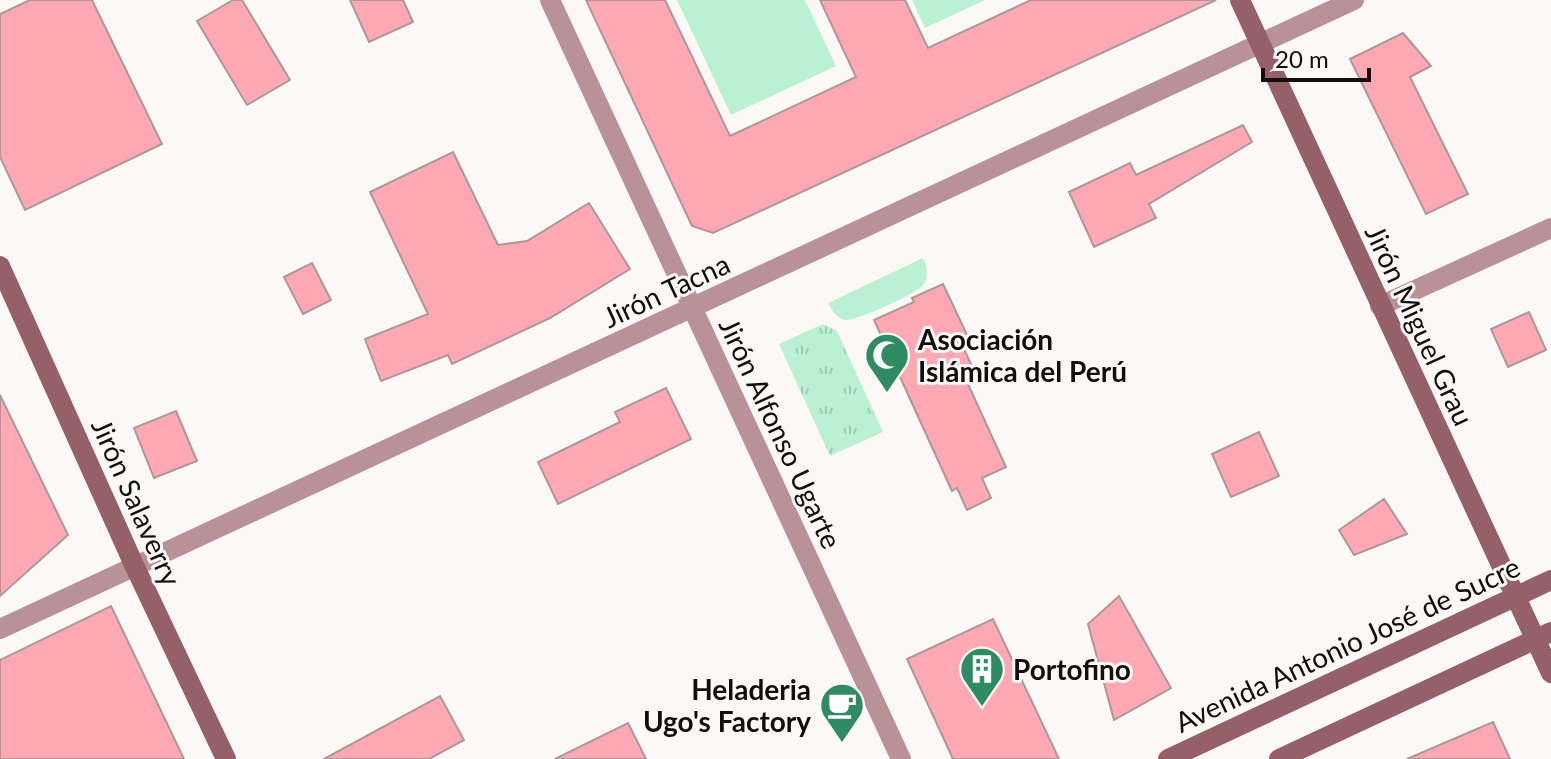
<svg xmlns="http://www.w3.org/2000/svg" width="1551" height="759" font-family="Lato,sans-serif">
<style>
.grass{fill:url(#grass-tufts)}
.garden{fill:#baf1d3}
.building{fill:#fea8b4;stroke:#ac989a;stroke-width:2}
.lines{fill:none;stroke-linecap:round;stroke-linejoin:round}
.street{stroke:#b89296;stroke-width:20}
.secondary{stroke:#956068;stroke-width:20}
.labels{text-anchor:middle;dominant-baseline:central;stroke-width:6;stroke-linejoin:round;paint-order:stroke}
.street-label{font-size:28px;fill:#140d0e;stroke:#fcf8f8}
.poi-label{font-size:28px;font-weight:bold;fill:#140d0e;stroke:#fcf8f8;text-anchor:start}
</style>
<defs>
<pattern id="grass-tufts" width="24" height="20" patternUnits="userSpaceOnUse" patternTransform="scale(2)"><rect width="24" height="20" fill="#baf1d3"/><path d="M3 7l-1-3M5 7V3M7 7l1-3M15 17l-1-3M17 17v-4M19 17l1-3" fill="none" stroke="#9fcdb4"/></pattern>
</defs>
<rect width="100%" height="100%" fill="#fcf8f8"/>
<!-- grass -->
<path class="grass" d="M823 324 837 331 883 432 830 456 779 344Z"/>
<!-- garden -->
<path class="garden" d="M677 0H805L836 66 731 115Z
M912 0H985L925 28Z
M923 258C928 268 930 278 921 287 915 294 854 322 846 320 837 319 832 310 828 303Z"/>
<!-- building -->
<path class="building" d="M30 0H92L162 144 25 210 0 157V14Z
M233 0H242L290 80 247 105 197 21Z
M350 0H403L413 22 369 42Z
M586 0H665L730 136 856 77 820 0H905L928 48 1031 0H1216L713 233 692 226Z
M1403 33 1431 66 1410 77 1468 194 1426 214 1350 59Z
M1243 125 1252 142 1149 204 1156 218 1094 247 1069 192 1130 163 1136 175Z
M453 152 498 245 527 241 589 203 630 269 550 318 452 364 448 355 381 381 365 339 428 314 370 192Z
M312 263 331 300 303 314 284 277Z
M943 284 970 341 962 345 972 366 962 371 1006 467 982 478 991 498 967 510 957 488 952 491 874 320 914 302 912 298Z
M1529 312 1546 350 1508 367 1491 329Z
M666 388 691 439 558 504 538 462 620 422 615 412Z
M0 395 68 535 0 596Z
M176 411 197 461 154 478 134 428Z
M1259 432 1279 476 1231 497 1212 454Z
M1384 499 1407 534 1354 555 1339 530Z
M1119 596 1171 688 1114 720 1088 624Z
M111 606 184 759H0V660Z
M993 619 1059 759H953L907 659Z
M440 696 464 740 429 759H324Z
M1493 722 1510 759H1407Z
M628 723 646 759H555Z"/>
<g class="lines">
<!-- street -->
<path class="street" d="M550 0 901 759
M1380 306 1551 228
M0 629 1354 0"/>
<!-- secondary -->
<path class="secondary" d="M1240 0 1551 673
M0 266 135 567 226 759
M1168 759 1551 580
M1279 759 1551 632"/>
</g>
<!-- icons -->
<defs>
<g id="mosque-pin" transform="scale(2.3)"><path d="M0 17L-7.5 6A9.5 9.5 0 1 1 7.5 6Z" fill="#2e8b62" stroke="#fcf8f8"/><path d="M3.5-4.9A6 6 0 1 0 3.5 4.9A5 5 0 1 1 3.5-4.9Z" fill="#fff"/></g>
<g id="building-pin" transform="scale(2.3)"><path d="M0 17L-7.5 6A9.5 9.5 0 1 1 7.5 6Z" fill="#2e8b62" stroke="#fcf8f8"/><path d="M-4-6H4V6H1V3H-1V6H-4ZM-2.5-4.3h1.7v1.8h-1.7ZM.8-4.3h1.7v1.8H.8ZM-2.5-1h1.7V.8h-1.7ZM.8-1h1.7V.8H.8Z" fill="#fff"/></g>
<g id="cafe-pin" transform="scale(2.3)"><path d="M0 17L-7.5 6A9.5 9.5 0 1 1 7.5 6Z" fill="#2e8b62" stroke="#fcf8f8"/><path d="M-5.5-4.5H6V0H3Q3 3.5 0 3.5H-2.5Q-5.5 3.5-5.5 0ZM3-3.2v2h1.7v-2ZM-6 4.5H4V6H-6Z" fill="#fff"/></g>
</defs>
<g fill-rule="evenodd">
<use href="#mosque-pin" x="887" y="355"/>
<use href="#building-pin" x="982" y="669"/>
<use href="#cafe-pin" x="842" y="705"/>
</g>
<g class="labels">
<!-- street labels -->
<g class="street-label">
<text transform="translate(666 290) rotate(-25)">Jirón Tacna</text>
<text transform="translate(1420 325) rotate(65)">Jirón Miguel Grau</text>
<text transform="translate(781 433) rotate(65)">Jirón Alfonso Ugarte</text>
<text transform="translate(137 502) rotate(66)">Jirón Salaverry</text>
<text transform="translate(1347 644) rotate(-25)">Avenida Antonio José de Sucre</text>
</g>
<!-- poi labels -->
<g class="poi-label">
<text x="918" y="339">Asociación<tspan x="918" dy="32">Islámica del Perú</tspan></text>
<text x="1013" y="669">Portofino</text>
<text x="811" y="689" text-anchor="end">Heladeria<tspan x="811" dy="32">Ugo's Factory</tspan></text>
</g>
</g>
<!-- scale -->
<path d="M1263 68v12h106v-12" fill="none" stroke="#140d0e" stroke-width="4"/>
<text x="1275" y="68" font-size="24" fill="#140d0e" stroke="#fcf8f8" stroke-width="6" paint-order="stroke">20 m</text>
</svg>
